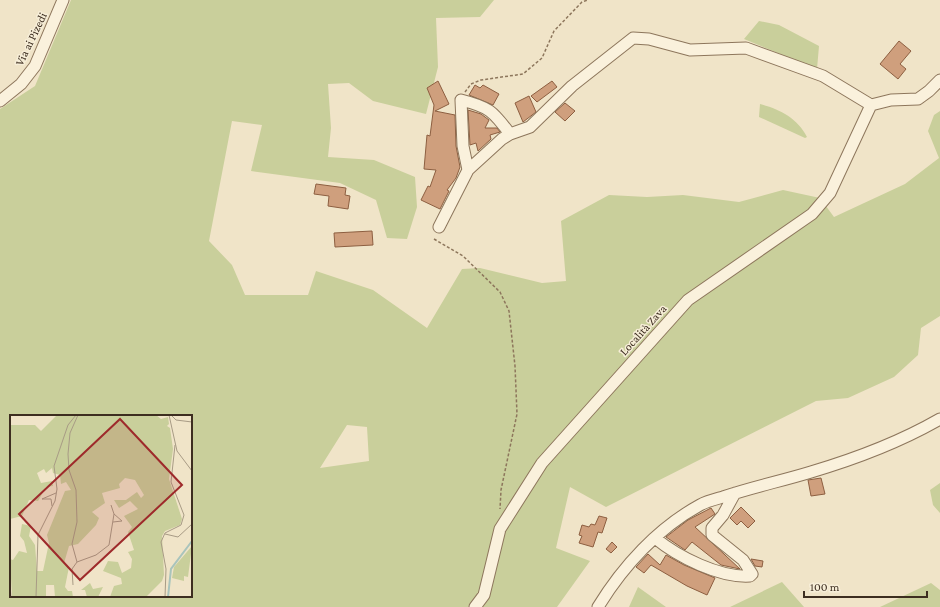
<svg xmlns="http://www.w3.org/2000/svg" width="940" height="607" font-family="'Crimson Pro',serif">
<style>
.green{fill:#c9cf9b;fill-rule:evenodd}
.building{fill:#cf9f7d;stroke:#8d5f41}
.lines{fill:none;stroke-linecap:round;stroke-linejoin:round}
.minor-casing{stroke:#8d765c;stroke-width:13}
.path{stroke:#8d765c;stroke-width:1.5;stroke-dasharray:3 2;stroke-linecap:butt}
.minor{stroke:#faf1dc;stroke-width:11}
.labels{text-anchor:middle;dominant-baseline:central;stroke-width:3;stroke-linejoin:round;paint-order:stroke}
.street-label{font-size:12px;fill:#3d2e20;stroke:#f7eed8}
.inset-river{fill:none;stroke:#a9c4bc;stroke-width:2}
.inset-road{fill:none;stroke:#a89b85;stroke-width:1}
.view{fill:#9e2a2b;fill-opacity:0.15;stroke:#9e2a2b;stroke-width:2}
.inset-edge{fill:none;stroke:#3d2e20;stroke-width:2}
</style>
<rect width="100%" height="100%" fill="#f0e4c8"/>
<!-- green -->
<path class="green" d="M71 0H494L480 17 436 18 438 67 426 114 373 101 349 83 328 84 331 128 328 157 374 160 415 177 417 207 407 239 387 238 376 200 340 183 251 171 262 125 232 121 209 241 232 265 245 295H308L316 271 373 290 427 328 462 269 480 268 542 283 566 281 561 221 609 195 647 197 683 195 739 202 783 190 820 198 834 217 905 184 939 158 928 131 934 115 940 111V316L921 328 918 355 894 377 848 398 816 401 606 507 570 487 556 548 590 561 557 607H0V109L35 86ZM11 416H191V596H11ZM347 425 367 427 369 461 320 468Z
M759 21 779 25 819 46 817 69 744 39Z
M760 104C781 110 797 118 807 137L805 138 759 117Z
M940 483V513L933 505 930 490Z
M782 582 804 607H730Z
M931 583 940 590V607H880Z
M638 587 666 607H629Z"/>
<!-- building -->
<path class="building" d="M899 41 911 51 900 64 906 69 898 79 880 64Z
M438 81 449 104 435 111 455 115 456 146 460 167 456 178 447 190 449 191 440 209 421 200 428 186 430 187 436 170 424 169 427 135 430 136 434 105 427 88Z
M552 81 557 87 537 102 531 96Z
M475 85 480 88 483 85 499 94 493 105 469 95Z
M529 96 536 112 523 122 515 103Z
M565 103 575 111 565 121 555 112Z
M468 110 481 114 489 120 485 128H497L500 132 490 135 491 139 478 151 476 143 470 145Z
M316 184 346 188 345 195 350 196 348 209 328 206 329 196 314 194Z
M372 231 373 245 335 247 334 233Z
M821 478 825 494 811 496 808 480Z
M741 507 755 521 748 528 741 521 737 525 730 518Z
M711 508 715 514 695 527 740 569 721 565 692 542 685 550 666 537 688 520Z
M599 516 607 518 602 533 598 532 593 547 579 543 582 536 579 535 582 525 589 527 591 524 595 525Z
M612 542 617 547 611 553 606 549Z
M648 554 660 565 666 555 684 565 715 578 707 595 687 586 651 565 644 573 636 567Z
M751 559 763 561 762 567 755 566Z"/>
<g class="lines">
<!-- minor casing -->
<g class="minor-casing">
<path id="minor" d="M0 101 21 84 35 66 63 0
M871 105 891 100 918 99 929 91 940 80
M468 170 502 139 510 134 530 127 572 86 633 38 649 39 690 50 746 48 823 76 871 105 830 193 812 214 688 300 542 463 500 529 484 595 475 607
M439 227 468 170 463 146 461 100C489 107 493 111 510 134
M655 538C678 557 720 578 750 576L752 574 743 560 712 535V528L723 515 735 493
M598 607C623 566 658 528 700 505 707 501 716 499 723 497 752 487 782 481 811 472 855 459 900 442 940 419"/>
</g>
<!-- path -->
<path class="path" d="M465 92 471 84 481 80 523 74 542 58 554 31 582 2 588 0
M434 239 463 256 500 292 509 311 515 366 517 414 501 490 500 509"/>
<!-- minor -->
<use href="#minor" class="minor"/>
</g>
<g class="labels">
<!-- street labels -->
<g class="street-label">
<text transform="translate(31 39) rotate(-64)">Via ai Pizedi</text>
<text transform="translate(643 330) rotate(-48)">Località Zava</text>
</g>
</g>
<!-- overview -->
<g transform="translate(10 415)">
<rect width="182" height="182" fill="#f0e4c8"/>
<path d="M47 0H146L151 4 158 2 159 9 157 11 160 13 163 34 159 64 172 104 170 110 155 116 152 121 154 160 152 166 136 182H100L104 171 112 169 111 163 93 156 98 146 108 147 112 158 121 153 122 144 118 137 124 135 118 117 122 112 114 101 128 94 120 86 109 93 104 85H116L127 77 131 83 134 80 125 65 115 63 109 69 110 73 92 78 95 88 82 97 89 103 86 110 68 129 59 131 54 148 59 152 55 172 58 176H62L63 182H45L44 170H36V182H2L0 144 3 145 9 136 17 138 14 126 10 121 12 109 21 111 19 121 25 130 27 156H33L39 128 37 120 55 76 61 75 56 67 51 69 50 60 43 58 42 53 36 58 34 54 27 58 31 68 42 66 43 71 36 72 28 86 19 85 12 101 0 104V10H25L31 16ZM182 131 178 162 174 161V166L162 163 164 152ZM80 168 83 174 93 172 88 182H77L75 175H71Z" fill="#c9cf9b"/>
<path class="inset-river" d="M158 182 161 154 182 126"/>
<path class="inset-road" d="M68 0 60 18 58 39 59 55 66 75 67 107 62 129 67 147 86 140 99 130 104 99M159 0 167 36 182 56M161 0 166 5 182 7M101 90 104 99 112 106 103 107M42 91 41 84H32L46 78M155 119 168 122 182 109M0 170 1 182M63 170 62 154 67 147M26 182 28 120 45 86 47 74 44 51 58 10 66 0M155 182 156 154 151 127 155 118 171 110 174 100 161 67 165 30"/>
<path class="view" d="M110 4 172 70 70 165 9 99Z"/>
<rect width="182" height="182" class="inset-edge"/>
</g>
<!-- scale -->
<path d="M804 591v6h123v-6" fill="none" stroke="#3d2e20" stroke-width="2"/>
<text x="810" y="591" font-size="12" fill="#3d2e20" stroke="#f7eed8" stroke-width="3" paint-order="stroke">100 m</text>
</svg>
